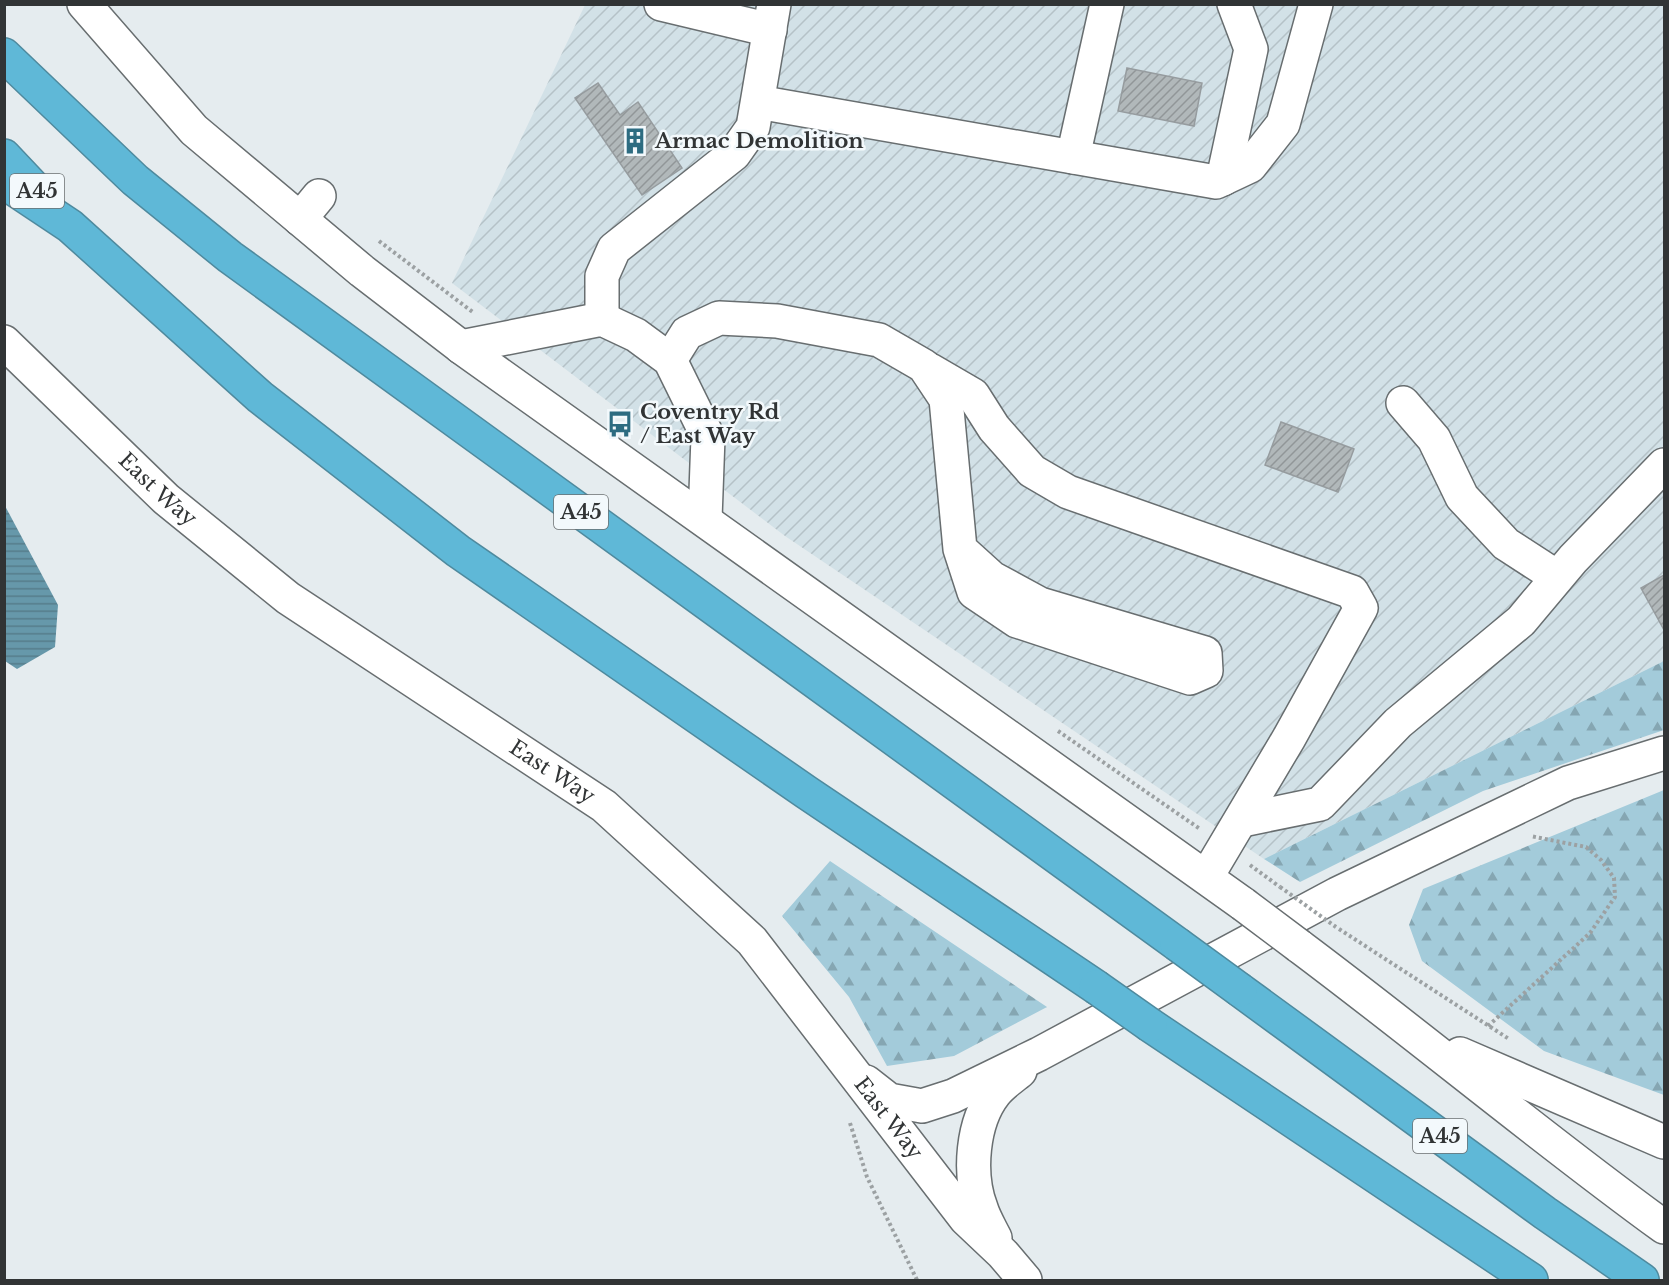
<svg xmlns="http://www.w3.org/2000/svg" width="1669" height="1285" font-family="'Libre Baskerville',serif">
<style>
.industrial{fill:url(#industrial-furrows)}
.forest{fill:url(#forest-firs)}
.water{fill:url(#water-rules)}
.building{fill:url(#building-hatch);stroke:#969c9f;stroke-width:1.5}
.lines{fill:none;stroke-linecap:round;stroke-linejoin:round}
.minor-casing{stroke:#686e70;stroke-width:36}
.highway-casing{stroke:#4f8a9e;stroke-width:36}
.path{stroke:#9ca1a3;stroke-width:4;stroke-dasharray:3 3;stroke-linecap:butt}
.minor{stroke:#fff;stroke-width:33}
.highway{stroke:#5fb8d7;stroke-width:33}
.minor-bridge-casing{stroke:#686e70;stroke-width:36;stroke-linecap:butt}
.highway-bridge-casing{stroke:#4f8a9e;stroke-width:36;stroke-linecap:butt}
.path-bridge{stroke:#9ca1a3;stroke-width:4;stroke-dasharray:3 3;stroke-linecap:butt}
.minor-bridge{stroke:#fff;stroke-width:33}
.highway-bridge{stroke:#5fb8d7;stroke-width:33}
.labels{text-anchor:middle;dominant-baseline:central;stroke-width:5;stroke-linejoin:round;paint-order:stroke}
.shield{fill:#f3f9fc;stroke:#6b6f71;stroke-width:1.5}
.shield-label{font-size:20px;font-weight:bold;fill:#313435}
.poi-label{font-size:21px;font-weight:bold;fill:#313435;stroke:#f3f9fc;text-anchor:start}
.street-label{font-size:21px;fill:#313435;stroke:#f3f9fc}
</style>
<defs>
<pattern id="industrial-furrows" width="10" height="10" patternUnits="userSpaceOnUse" patternTransform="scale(1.5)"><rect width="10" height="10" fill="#d2e1e7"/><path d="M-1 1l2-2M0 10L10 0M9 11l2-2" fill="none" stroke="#b5c2c7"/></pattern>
<pattern id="forest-firs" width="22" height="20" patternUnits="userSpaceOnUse" patternTransform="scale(1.5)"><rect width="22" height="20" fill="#a3cbda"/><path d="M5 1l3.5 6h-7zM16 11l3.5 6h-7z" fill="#85a6b2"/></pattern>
<pattern id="water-rules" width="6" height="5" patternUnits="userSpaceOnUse" patternTransform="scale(1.5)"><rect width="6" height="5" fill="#6698aa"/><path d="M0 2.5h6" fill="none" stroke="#557d8b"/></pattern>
<pattern id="building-hatch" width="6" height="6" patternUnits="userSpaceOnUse" patternTransform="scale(1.5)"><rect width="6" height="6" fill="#b1b8ba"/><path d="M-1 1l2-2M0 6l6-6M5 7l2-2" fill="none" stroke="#919698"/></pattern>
</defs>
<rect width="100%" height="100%" fill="#e5ecef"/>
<!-- industrial -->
<path class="industrial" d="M585 5H1664V661L1264 859 785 536 452 283Z"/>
<!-- forest -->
<path class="forest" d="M1664 661V730L1483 791 1300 882 1264 859Z
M1664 790V1095L1544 1051 1422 961 1409 925 1423 889Z
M830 861 1047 1007 954 1056 887 1066 849 997 782 916Z"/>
<!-- water -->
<path class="water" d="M4 504 58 605 55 647 17 669 5 661Z"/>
<!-- building -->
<path class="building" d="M1127 68 1202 83 1194 126 1118 111Z
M598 83 620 115 638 102 682 168 642 195 575 98Z
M1281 422 1354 449 1338 492 1265 465Z
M1664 575V630L1641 588Z"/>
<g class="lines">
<!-- minor casing -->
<g class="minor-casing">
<g id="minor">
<path d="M84 4 194 130 362 271 461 347 1243 904"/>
<path d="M661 4 770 30"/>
<path d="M758 102 1216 182 1250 166 1283 124 1316 4"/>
<path d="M1073 157 1107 4"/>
<path d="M1223 179 1251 49 1234 4"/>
<path d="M300 219 319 196"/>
<path d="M602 319V276L614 249 734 154 753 127 774 4"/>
<path id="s1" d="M4 342 166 499 288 598 604 806 752 941 966 1219 1003 1254 1025 1280"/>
<path d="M461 347 602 319 636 335 670 360 708 437 705 519"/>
<path d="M670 360 687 333 719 318 777 321 879 340 924 366 946 399 960 549 974 592 1017 621 1190 678 1206 671 1205 653 1040 604 992 578 960 549"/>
<path d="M930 370 973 395 994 428 1032 471 1068 492 1352 592 1361 608 1289 738 1207 876"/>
<path d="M1403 403 1434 439 1462 497 1506 544 1557 577"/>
<path d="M1242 820 1320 804 1398 723 1521 621 1573 559 1664 465"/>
<path d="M1299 946C1422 1038 1540 1137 1664 1227"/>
<path d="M1460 1054 1664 1142"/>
<path d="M866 1082 889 1100 922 1106 953 1096 1039 1054 1337 894 1568 783 1664 753"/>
<path d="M995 1238C990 1228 984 1218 981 1208 968 1174 972 1122 995 1093 1002 1084 1012 1078 1020 1071"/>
</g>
</g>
<!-- highway casing -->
<g class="highway-casing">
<path id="highway" d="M4 55 135 180 230 257 1177 944
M4 156 38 192
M4 182 70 226 260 397 458 551 806 792 1096 987
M1240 990 1545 1213 1642 1280
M1150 1025 1531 1280"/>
</g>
<!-- path -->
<path class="path" d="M379 241 474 313
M1058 731 1200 829
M1250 865 1280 887
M1339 929 1509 1039
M1488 1026 1590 933 1615 897 1614 878 1601 860 1586 847 1530 836
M850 1123 867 1177 917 1280"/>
<!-- minor -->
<use href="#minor" class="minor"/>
<!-- highway -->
<use href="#highway" class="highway"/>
<!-- minor-bridge casing -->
<g class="minor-bridge-casing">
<path id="minor-bridge" d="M1243 904 1299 946"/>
</g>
<!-- highway-bridge casing -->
<g class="highway-bridge-casing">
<path id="highway-bridge" d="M1177 944 1240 990
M1096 987 1150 1025"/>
</g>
<!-- path-bridge -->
<path class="path-bridge" d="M1280 887 1336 927"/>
<!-- minor-bridge -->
<use href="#minor-bridge" class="minor-bridge"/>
<!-- highway-bridge -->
<use href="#highway-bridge" class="highway-bridge"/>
</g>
<!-- icons -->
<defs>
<g id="building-bare" transform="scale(2.07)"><path d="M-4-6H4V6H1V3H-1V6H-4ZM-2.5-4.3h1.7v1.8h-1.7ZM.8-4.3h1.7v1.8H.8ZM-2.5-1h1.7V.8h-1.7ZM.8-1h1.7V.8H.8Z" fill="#2d6c81" stroke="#f3f9fc" stroke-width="2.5" paint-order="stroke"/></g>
<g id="bus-bare" transform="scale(2.07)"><path d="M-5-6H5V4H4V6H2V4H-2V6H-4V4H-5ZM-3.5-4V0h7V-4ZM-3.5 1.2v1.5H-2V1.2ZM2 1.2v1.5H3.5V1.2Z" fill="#2d6c81" stroke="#f3f9fc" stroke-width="2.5" paint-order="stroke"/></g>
</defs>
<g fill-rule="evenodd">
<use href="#building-bare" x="635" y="141"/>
<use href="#bus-bare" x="620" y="424"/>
</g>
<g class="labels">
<!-- shield labels -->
<g class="shield">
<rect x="10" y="174" width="54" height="34" rx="4.5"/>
<rect x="554" y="495" width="54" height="34" rx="4.5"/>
<rect x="1413" y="1119" width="54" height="34" rx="4.5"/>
</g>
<g class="shield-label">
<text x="37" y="191">A45</text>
<text x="581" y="512">A45</text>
<text x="1440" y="1136">A45</text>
</g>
<!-- poi labels -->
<g class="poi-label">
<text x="655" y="141">Armac Demolition</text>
<text x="640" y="412">Coventry Rd<tspan x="640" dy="24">/ East Way</tspan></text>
</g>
<!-- street labels -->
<g class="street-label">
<text stroke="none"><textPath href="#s1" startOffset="213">East Way</textPath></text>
<text stroke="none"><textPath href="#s1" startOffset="699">East Way</textPath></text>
<text stroke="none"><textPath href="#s1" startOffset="1185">East Way</textPath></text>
</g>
</g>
<!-- border -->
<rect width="1669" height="1285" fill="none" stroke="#313435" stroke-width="12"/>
</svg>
